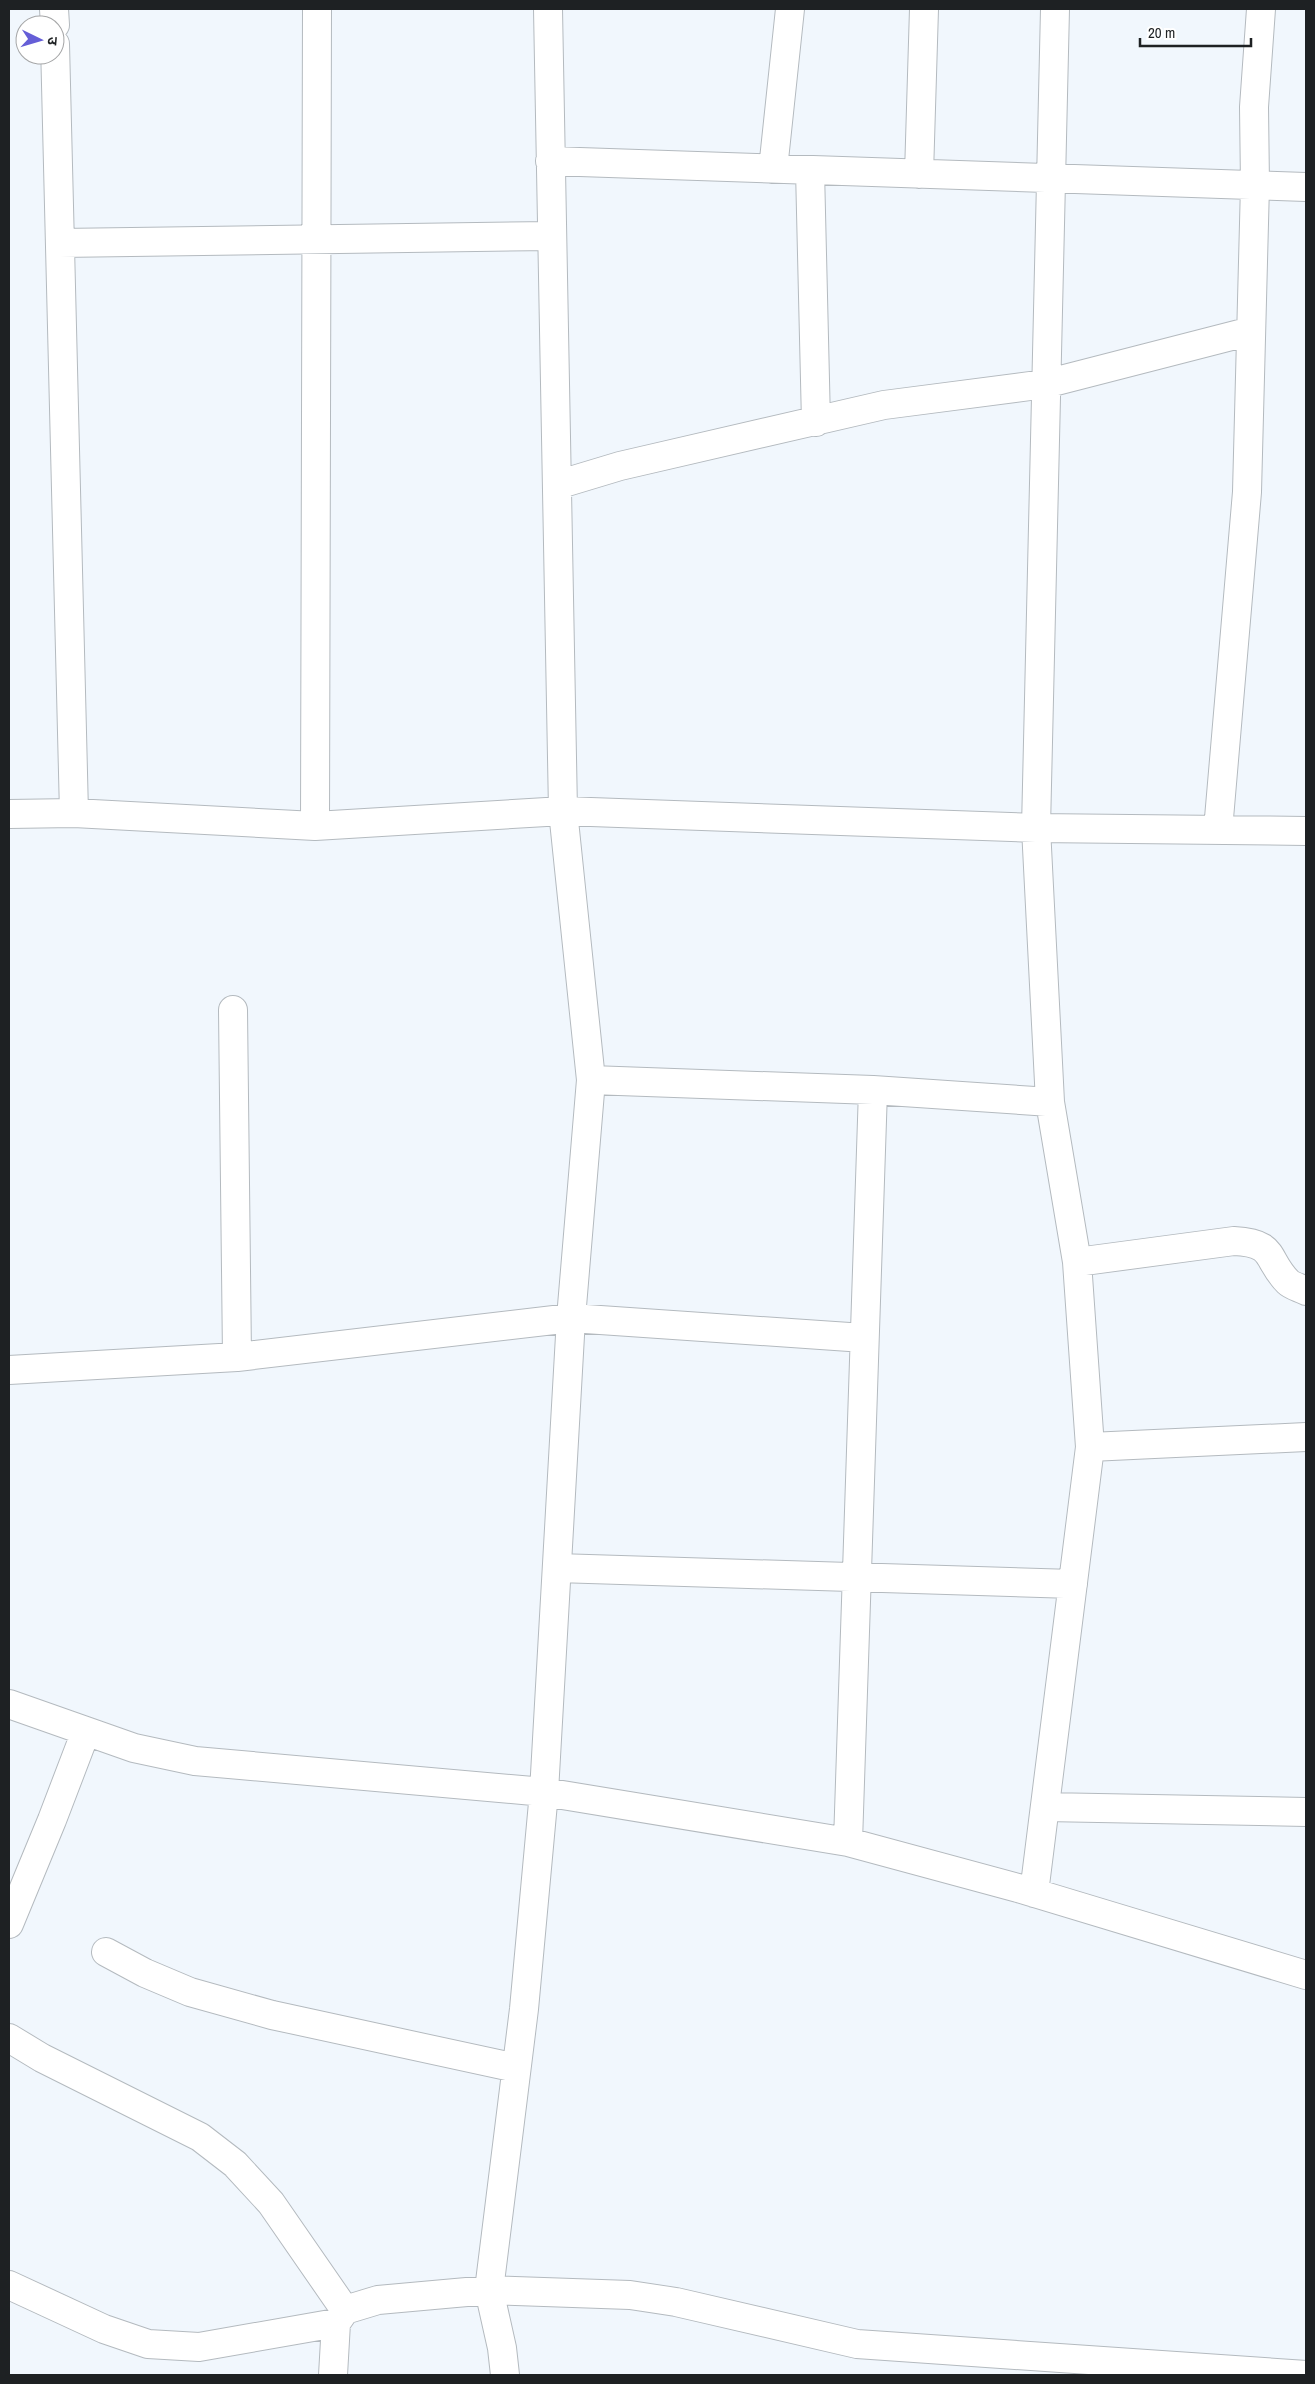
<svg xmlns="http://www.w3.org/2000/svg" width="1315" height="2384" font-family="'Archivo Narrow','Noto Sans Devanagari',sans-serif">
<style>
.lines{fill:none;stroke-linecap:round;stroke-linejoin:round}
.minor-casing{stroke:#b4babf;stroke-width:30}
.minor{stroke:#fff;stroke-width:28}
</style>
<rect width="100%" height="100%" fill="#f1f7fd"/>
<g class="lines">
<!-- minor casing -->
<g class="minor-casing">
<path id="minor" d="M54 9 55 25
M1055 9 1036 828 1050 1102 1077 1262 1090 1447
M55 44 74 813
M550 161 1306 187
M773 169 790 9
M810 170 816 422
M919 174 924 9
M60 243 551 236
M557 485 620 466 884 405 1045 384 1251 331
M9 814 74 813 315 826 563 811 1036 828 1306 831
M315 826 317 9
M1218 830 1247 492 1255 185 1254 107 1261 9
M233 1010 237 1357
M591 1080 873 1090 1050 1102
M1077 1262 1234 1241C1277 1243 1265 1259 1288 1282 1292 1286 1301 1288 1306 1291
M9 1370 237 1357 571 1318 864 1338
M557 1568 1073 1584
M9 1704 134 1748 195 1761 544 1792 848 1842 1018 1888 1306 1975
M1045 1807 1306 1812
M848 1842 873 1090
M1034 1893 1090 1447 1306 1437
M9 1924 52 1820 86 1731
M106 1952 145 1973 190 1992 272 2015 516 2068
M9 2038 42 2058 200 2137 235 2164 271 2203 345 2310
M9 2285 104 2329 148 2344 199 2347 336 2323
M333 2375 336 2323 345 2310 378 2300 489 2290 630 2295 676 2302 857 2344 1306 2375
M505 2375 502 2348 489 2290 524 2009 544 1792 571 1318 591 1080 563 811 548 9"/>
</g>
<!-- minor -->
<use href="#minor" class="minor"/>
</g>
<!-- border -->
<rect width="1315" height="2384" fill="none" stroke="#1e2123" stroke-width="20"/>
<!-- north arrow -->
<g transform="translate(40 40) rotate(95)"><circle r="24" fill="#ffffff" stroke="#a5a6a7"/>
<path d="M0-4L9 19L0 12L-9 19Z" fill="#655ed7"/>
<text y="-8" font-size="14" font-weight="bold" text-anchor="middle" fill="#1e2123">उ</text>
</g>
<!-- scale -->
<path d="M1140 38v8h111v-8" fill="none" stroke="#1e2123" stroke-width="2.5"/>
<text x="1148" y="38" font-size="15" fill="#1e2123" stroke="#ffffff" stroke-width="4" paint-order="stroke">20 m</text>
</svg>
